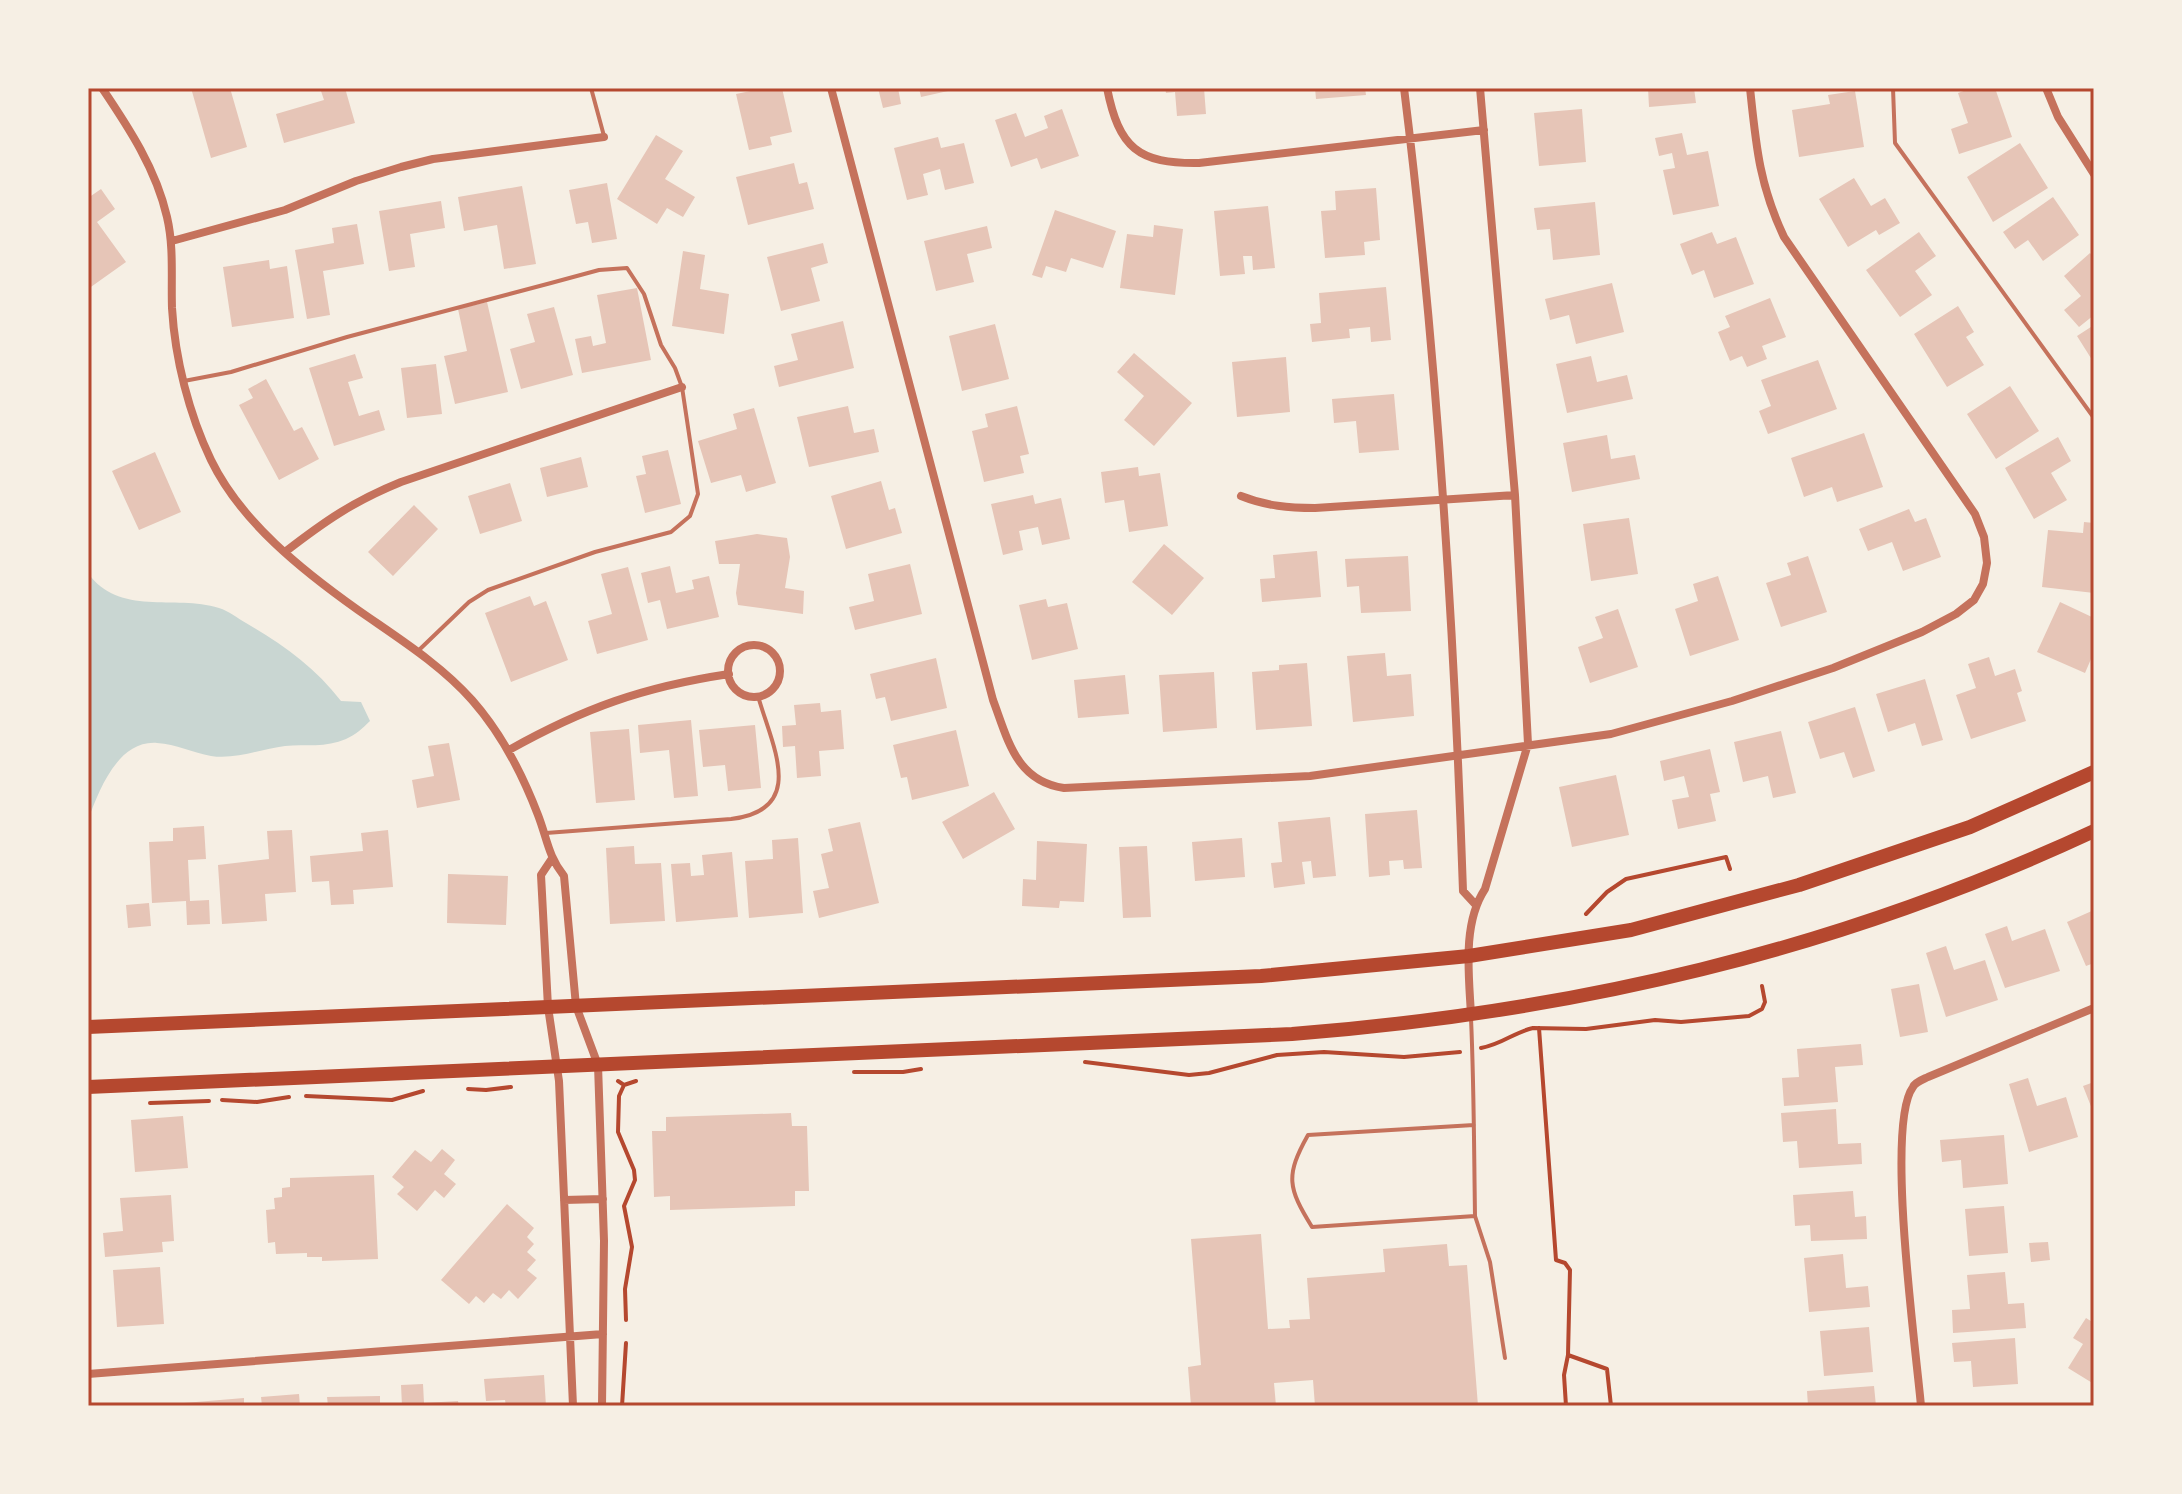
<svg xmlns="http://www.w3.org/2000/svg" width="2182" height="1494" font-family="Overpass,sans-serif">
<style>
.water{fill:#c9d6d2}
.building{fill:#e6c5b7}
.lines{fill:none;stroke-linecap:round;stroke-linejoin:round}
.path{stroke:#b5482f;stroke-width:4}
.service{stroke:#c5725c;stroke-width:4}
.minor{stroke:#c5725c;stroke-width:8}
.primary{stroke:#b5482f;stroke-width:14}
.neatline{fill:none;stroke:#b5482f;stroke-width:3}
</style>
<rect width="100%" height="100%" fill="#f6efe4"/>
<!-- water -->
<path class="water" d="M88 573C119 617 174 594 219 608 229 611 237 618 246 623 282 644 315 667 341 701L361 702 370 721C363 728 355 735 346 739 326 748 305 744 285 746 261 749 235 760 211 756 193 753 176 744 157 743 118 740 99 790 88 820Z"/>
<!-- building -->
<path class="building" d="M191 88H230L247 147 211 158Z
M320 88H345L355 123 284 143 276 114 324 100Z
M765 88H782L792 132 770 137 772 145 749 150 736 94Z
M878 88H898L901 104 883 108Z
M919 88H948V91L921 97Z
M1165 88H1204L1206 114 1177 116 1175 92 1166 93Z
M1315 88H1365L1366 95 1316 99Z
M1648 88H1694L1696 103 1649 107Z
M1972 88H1995L2012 137 1959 154 1951 129 1968 123 1958 93Z
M1855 91 1864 147 1799 157 1792 110 1830 104 1828 95Z
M1062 109 1079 156 1041 169 1037 158 1011 167 995 120 1016 113 1025 137 1048 128 1044 116Z
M1582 109 1586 162 1539 166 1534 113Z
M1682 133 1687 155 1708 151 1719 206 1673 215 1663 170 1675 168 1672 153 1659 156 1655 138Z
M656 135 683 151 665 179 695 197 683 217 667 208 657 224 617 199Z
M938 137 941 148 964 143 974 183 945 190 940 169 923 174 928 195 907 200 894 148Z
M2020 143 2048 188 1993 222 1967 177Z
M794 163 799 184 807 182 814 209 748 225 736 177Z
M1854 178 1871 206 1885 198 1900 223 1879 235 1876 230 1848 247 1819 199Z
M607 183 617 239 592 243 588 222 576 224 569 190Z
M522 186 536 264 504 269 497 225 464 231 458 197Z
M1376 188 1380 240 1364 242 1365 255 1325 258 1321 211 1336 210 1335 191Z
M101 189 115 209 97 222 126 262 88 289V198Z
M2053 197 2079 235 2043 261 2028 240 2015 249 2003 232Z
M441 201 445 228 410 234 415 267 389 271 379 211Z
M1595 202 1600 255 1553 260 1550 229 1537 230 1534 208Z
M1268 206 1275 268 1253 270 1252 256H1243L1245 274 1220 276 1214 211Z
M1055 210 1116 231 1103 268 1071 258 1066 272 1046 266 1042 278 1032 275Z
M357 224 364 264 323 271 330 315 307 319 295 250 334 243 332 228Z
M1154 225 1183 229 1175 295 1120 288 1127 234 1153 237Z
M987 226 992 248 967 254 974 282 936 291 924 241Z
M1712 232 1717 244 1736 237 1754 284 1714 298 1704 270 1692 275 1680 244Z
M1919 232 1936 256 1915 271 1932 295 1900 317 1866 270Z
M823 243 828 263 811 268 820 301 781 311 767 257Z
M683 251 705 255 700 289 729 294 724 334 672 326Z
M2090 253 2094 258V315L2079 327 2064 310 2081 296 2064 276Z
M269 260 270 269 287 266 294 318 232 327 223 267Z
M1612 283 1624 332 1576 344 1569 315 1550 320 1545 299Z
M1386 287 1391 340 1371 342 1370 327 1349 329 1350 338 1312 342 1310 324 1321 323 1319 293Z
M637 288 651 360 582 373 575 339 591 336 593 346 606 343 597 295Z
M1770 298 1786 337 1762 346 1767 359 1747 367 1742 356 1730 361 1718 332 1730 327 1725 316Z
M487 302 508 392 455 404 444 356 467 351 458 309Z
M1958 306 1974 332 1966 337 1984 365 1947 387 1914 334Z
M554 307 573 375 521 389 510 349 535 342 527 314Z
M843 321 854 368 779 387 774 366 798 360 791 334Z
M995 324 1009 379 962 391 949 336Z
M2094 325V363L2077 336Z
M1134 353 1192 403 1154 446 1124 420 1144 396 1117 372Z
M355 354 363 378 348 382 359 416 379 410 385 430 334 446 309 368Z
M1591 356 1597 382 1627 375 1633 399 1567 413 1556 364Z
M1286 357 1290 412 1237 417 1232 362Z
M1818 360 1837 409 1768 434 1759 411 1771 406 1761 380Z
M436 364 442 414 407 418 401 368Z
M266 379 294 431 302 427 319 459 279 480 239 405 253 398 248 389Z
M2010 386 2039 431 1996 459 1967 414Z
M1394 394 1399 450 1359 453 1356 421 1334 423 1332 399Z
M848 406 854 433 874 429 879 452 809 467 797 417Z
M1017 406 1029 454 1020 456 1024 473 984 482 972 431 988 427 985 414Z
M754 408 776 483 746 492 741 475 711 483 698 441 737 429 733 414Z
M1864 433 1883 487 1837 502 1832 487 1804 497 1791 458Z
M1607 435 1611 459 1635 455 1640 479 1572 492 1563 443Z
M2058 437 2071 461 2051 473 2067 500 2034 519 2005 468Z
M668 450 681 504 645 513 636 476 646 474 642 456Z
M155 452 181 512 139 530 112 471Z
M581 457 588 487 547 497 540 468Z
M1138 467 1139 476 1160 473 1168 526 1129 532 1124 500 1105 503 1101 472Z
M881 481 889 510 895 508 902 533 846 549 831 496Z
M510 483 522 521 480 534 468 496Z
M1033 495 1035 504 1061 498 1070 539 1042 545 1038 527 1019 531 1023 550 1003 555 991 504Z
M414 505 438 529 393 576 368 552Z
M1909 509 1915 522 1926 518 1941 557 1903 571 1892 542 1868 551 1859 529Z
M1629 518 1638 574 1591 581 1583 524Z
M2084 522 2094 523V593L2042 587 2048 530 2083 533Z
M757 534 787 538 790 557 785 588 804 591 803 614 738 605 736 593 740 564H719L715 541Z
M1164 544 1204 578 1172 615 1132 582Z
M1317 551 1321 597 1262 602 1260 579 1275 578 1273 555Z
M1408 556 1411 611 1361 613 1359 586 1347 587 1345 559Z
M1808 556 1827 612 1781 627 1766 583 1791 575 1787 563Z
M910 564 922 614 855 630 849 607 874 601 868 574Z
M670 566 676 593 694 589 692 580 709 576 719 617 667 629 660 600 648 603 641 573Z
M628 567 648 640 597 654 588 621 612 614 601 574Z
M1718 576 1739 640 1690 656 1675 609 1698 601 1693 584Z
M530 596 534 606 546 601 568 660 511 682 485 613Z
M1046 599 1048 607 1067 603 1078 649 1032 660 1019 605Z
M2060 602 2094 618V660L2091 659 2085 673 2037 652Z
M1618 609 1638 667 1590 683 1578 647 1603 638 1595 617Z
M1385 653 1387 676 1411 674 1414 716 1353 722 1347 656Z
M1989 657 1995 676 2015 669 2022 691 2017 693 2026 721 1971 739 1956 695 1976 688 1968 664Z
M936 658 947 708 891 721 885 697 876 699 870 674Z
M1307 663 1312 726 1256 730 1252 672 1279 670V665Z
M1214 672 1217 728 1163 732 1159 675Z
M1125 675 1129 714 1078 718 1074 680Z
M1925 679 1943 740 1922 746 1915 723 1888 732 1876 694Z
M820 703 821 712 841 710 844 749 819 751 821 776 797 778 795 746 783 747 782 726 796 725 794 705Z
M1855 707 1875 771 1853 778 1844 752 1820 759 1808 722Z
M691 720 698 796 674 798 669 750 640 753 638 725Z
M755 725 761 788 728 791 725 765 703 767 699 730Z
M629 729 635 800 596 803 590 732Z
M956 730 969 786 912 800 907 777 901 778 893 745Z
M1781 731 1796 793 1773 798 1768 776 1743 782 1734 742Z
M449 743 460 800 417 808 412 780 434 776 428 746Z
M1710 749 1720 792 1710 794 1716 821 1678 829 1672 800 1689 797 1684 776 1664 781 1660 761Z
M1616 775 1629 835 1572 847 1559 787Z
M994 792 1015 829 963 859 942 822Z
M1417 810 1422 868 1404 869 1403 860 1389 861 1390 875 1369 877 1365 814Z
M1330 817 1336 876 1313 878 1311 861 1302 862 1305 884 1274 888 1271 863 1282 862 1278 822Z
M860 822 879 903 819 918 813 891 829 888 821 854 833 851 828 829Z
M204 826 206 859 188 860 190 901 209 900 210 924 187 925 186 901 152 903 149 842 173 841V828Z
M292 830 296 892 265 894 267 921 222 924 218 865 269 859 267 831Z
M388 830 393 887 353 890 354 904 331 905 329 881 312 882 310 856 363 851 361 833Z
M798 838 803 913 749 918 745 861 773 859 772 840Z
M1242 838 1245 877 1195 881 1192 842Z
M1037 841 1087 844 1084 902 1060 901 1059 908 1022 906 1023 879 1036 880Z
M634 846 635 864 661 863 665 921 610 924 606 848Z
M1147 846 1151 917 1123 918 1119 847Z
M732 852 738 917 676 922 671 864 690 863 691 876 704 875 702 855Z
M448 874 508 876 506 925 447 923Z
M149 903 151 926 128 928 126 905Z
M2094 910V963L2086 966 2067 922Z
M2007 926 2012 941 2045 929 2060 971 2005 988 1985 934Z
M1946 946 1954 970 1985 960 1998 1000 1946 1017 1926 953Z
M1919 984 1928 1032 1900 1037 1891 989Z
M1861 1044 1863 1065 1835 1067 1838 1102 1784 1106 1782 1078 1799 1077 1797 1049Z
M2028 1078 2037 1106 2066 1097 2078 1137 2029 1152 2009 1084Z
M2094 1082V1114L2083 1086Z
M1836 1109 1838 1144 1861 1143 1862 1164 1799 1168 1797 1141 1783 1142 1781 1113Z
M791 1113 792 1126H807L809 1191H795V1206L670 1210V1196L654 1197 652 1131H666V1117Z
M183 1116 188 1168 135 1172 131 1120Z
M2004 1135 2008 1184 1963 1188 1961 1160 1942 1162 1940 1140Z
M442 1149 455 1160 444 1174 456 1184 444 1198 435 1190 417 1211 397 1194 404 1187 392 1177 415 1150 431 1162Z
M374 1175 378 1259 322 1261V1257H307V1253L276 1254 275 1242 268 1243 266 1210 275 1209 274 1198 282 1197V1188L290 1187V1178Z
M1853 1191 1855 1217 1866 1216 1867 1239 1811 1241 1810 1225 1795 1226 1793 1195Z
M171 1195 174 1241 162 1242 163 1252 105 1257 103 1233 123 1231 120 1198Z
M507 1204 534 1228 527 1237 534 1244 527 1252 536 1260 527 1270 537 1278 518 1299 509 1290 501 1299 493 1293 484 1303 476 1296 469 1304 441 1280Z
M2004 1206 2008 1253 1969 1256 1965 1209Z
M1261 1234 1268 1329 1290 1328 1289 1320 1310 1319 1307 1278 1385 1272 1383 1249 1447 1244 1449 1266 1467 1265 1478 1406H1315L1313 1380 1274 1383 1276 1406H1191L1188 1367 1201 1365 1191 1239Z
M2048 1242 2050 1260 2031 1262 2029 1243Z
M1843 1254 1846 1288 1868 1286 1870 1307 1809 1312 1804 1258Z
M160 1267 164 1324 117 1327 113 1270Z
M2005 1272 2008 1304 2024 1303 2026 1328 1953 1333 1952 1310 1970 1309 1967 1275Z
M2086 1318 2094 1323V1384L2068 1368 2083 1344 2073 1338Z
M1869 1327 1873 1372 1824 1376 1820 1331Z
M2015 1338 2018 1384 1973 1387 1971 1361 1954 1362 1952 1343Z
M544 1375 546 1406H506L505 1400 486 1401 484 1379Z
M423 1384 424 1403 458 1401 459 1406H402L401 1385Z
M1874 1386 1876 1406H1808L1807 1391Z
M299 1394 300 1406H262L261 1397Z
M380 1396V1406H328L327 1397Z
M244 1398V1406H185L184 1403Z"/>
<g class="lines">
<!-- path -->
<path class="path" d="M1586 914 1607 892 1626 879 1726 857 1730 869
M1539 1028 1556 1260 1565 1263 1570 1270 1568 1355
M1481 1048C1503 1044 1514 1032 1533 1028L1586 1029 1655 1020 1681 1022 1749 1016 1762 1009 1765 1002 1762 986
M1085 1062 1189 1075 1209 1073 1277 1055 1324 1052 1404 1057 1460 1052
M854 1072H903L921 1069
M618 1081 624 1085 636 1081
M624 1085 619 1096 618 1132 634 1170 635 1180 624 1206 632 1247 625 1289 626 1320
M468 1089 486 1090 511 1087
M306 1096 392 1100 423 1091
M222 1100 257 1102 289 1097
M150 1103 209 1101
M622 1406 626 1343
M1566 1406 1564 1375 1568 1355 1607 1369 1611 1406"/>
<!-- service -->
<path class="service" d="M591 88 604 136
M1893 88 1895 143 2094 418
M184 381 231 372 347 337 551 283 599 270 627 268 644 294 661 345 675 368 682 387 698 494 690 516 671 532 595 552 488 590 469 602 419 650
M546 833 731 819C808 810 772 746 758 696
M1471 1018C1474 1084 1474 1150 1475 1216L1312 1227C1288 1188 1285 1176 1308 1135L1474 1125
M1475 1216 1490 1262 1505 1358"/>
<!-- minor -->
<path class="minor" d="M102 88C129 128 156 169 167 217 174 247 171 277 172 308 175 359 189 414 211 460 241 522 303 571 358 610 398 638 440 664 472 700 502 734 522 773 538 815 547 838 548 856 564 876L576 1006 598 1065 604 1241 602 1406
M831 88 993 700C1008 740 1016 781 1064 788L1310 776 1611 734 1732 701 1833 668 1922 632 1956 614 1974 600 1983 584 1987 563 1984 537 1975 514 1784 237C1759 184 1756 145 1750 88
M1107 88C1119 148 1138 164 1199 163L1484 130
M1404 88C1437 354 1454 623 1463 891L1475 904
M2046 88 2058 117 2094 174
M172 241 285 210 356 181 401 167 433 159 604 137
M1241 496C1266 506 1289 508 1315 508L1515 495
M285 552C325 521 354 501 401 482L682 387
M728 671a26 26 0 1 1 52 0a26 26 0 1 1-52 0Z
M509 750C584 708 643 687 729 674
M551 860 541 875 548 1007 559 1081 573 1406
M1471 1015C1469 975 1462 924 1485 889L1528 744 1515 495 1480 88
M564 1200 603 1199
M88 1374 603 1334
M1921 1406C1916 1349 1885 1125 1913 1087 1915 1082 1924 1079 1928 1077L2094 1008"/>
<!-- primary -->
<path class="primary" d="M88 1027 1261 976 1469 956 1631 930 1799 885 1970 827 2094 772
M88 1087 1292 1034C1574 1012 1836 951 2094 831"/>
</g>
<!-- border -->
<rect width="2182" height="1494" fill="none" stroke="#f6efe4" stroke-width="180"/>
<rect x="90" y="90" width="2002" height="1314" class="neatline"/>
</svg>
